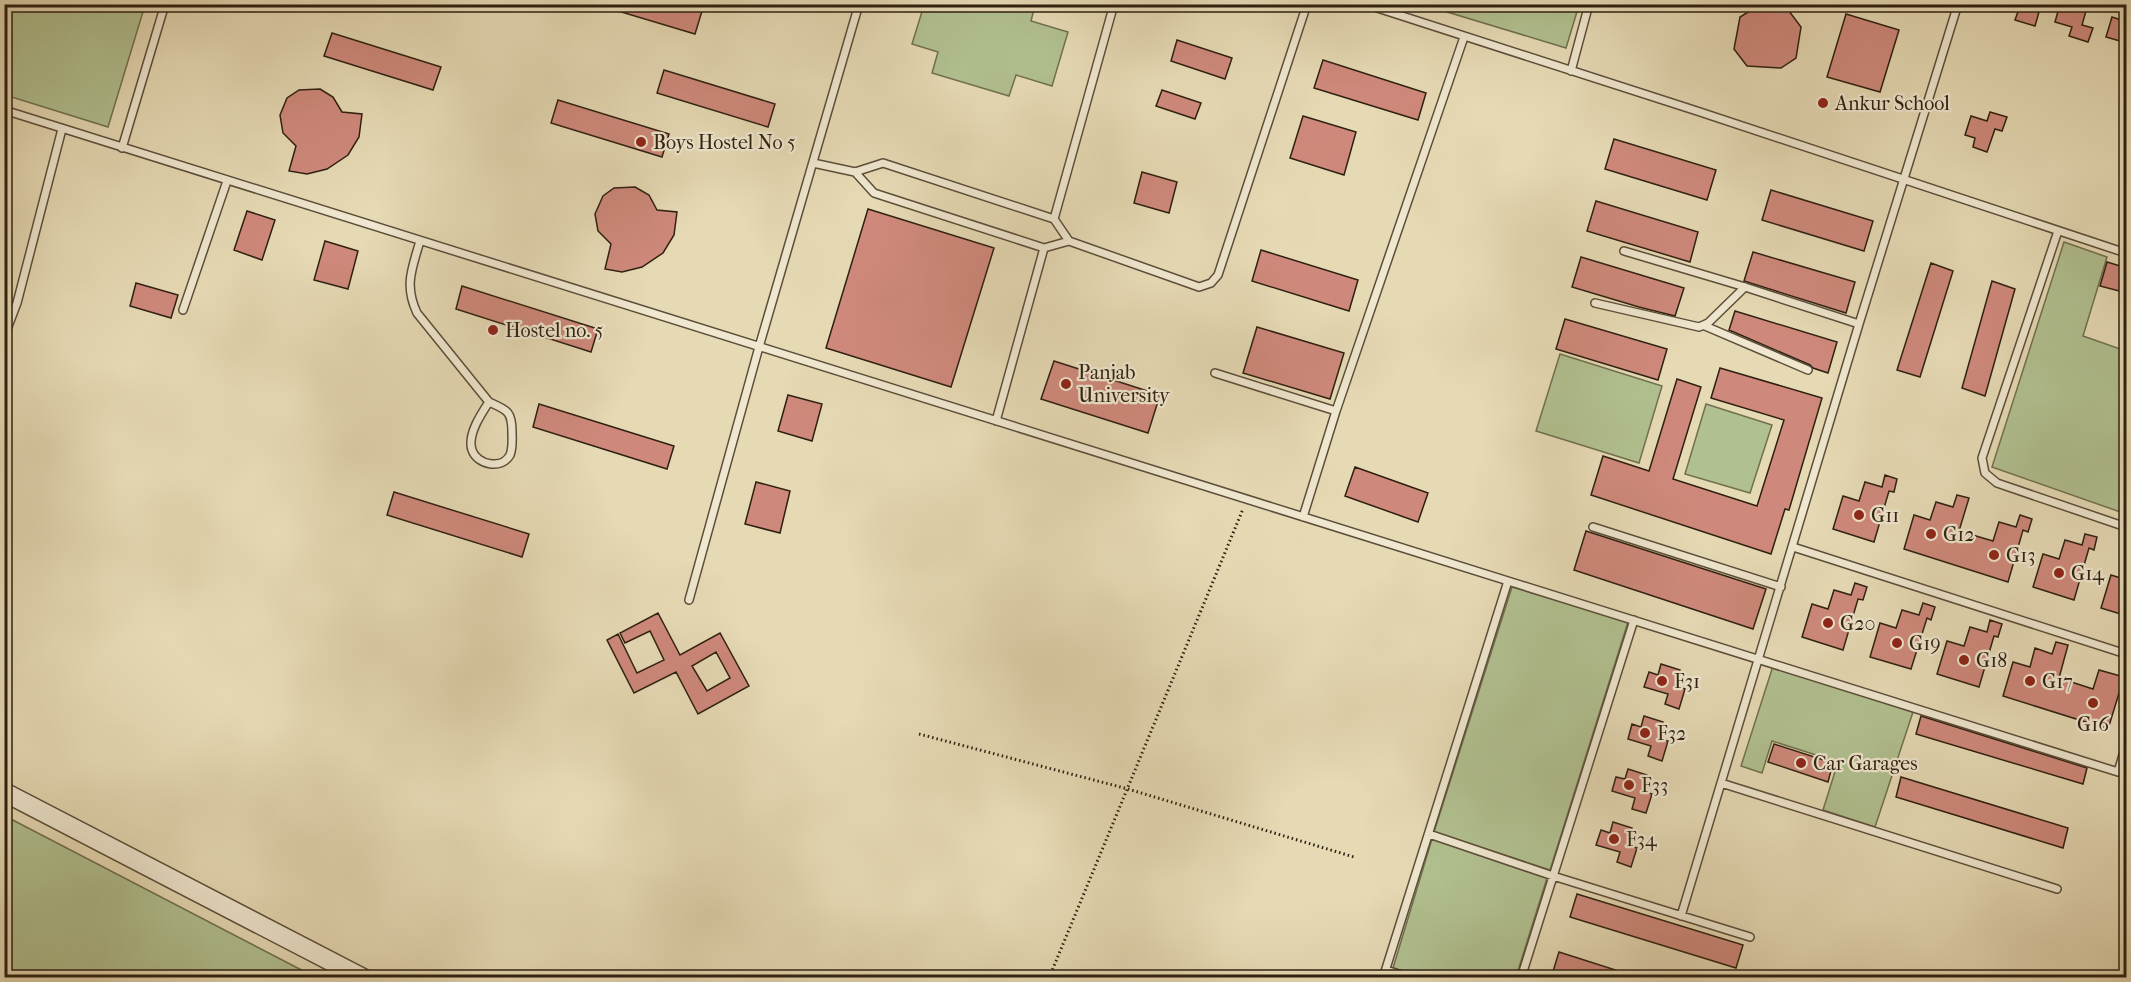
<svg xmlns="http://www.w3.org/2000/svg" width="2131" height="982" font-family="'IM FELL French Canon',serif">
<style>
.green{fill:#b1c090;stroke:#707050;stroke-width:1.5}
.building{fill:#cf897c;stroke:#2e2010;stroke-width:1.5;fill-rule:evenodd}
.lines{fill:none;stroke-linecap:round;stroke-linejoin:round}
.service-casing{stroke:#5c4e39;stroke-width:10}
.tertiary-casing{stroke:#5c4e39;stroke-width:21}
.path{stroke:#2e2010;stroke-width:3;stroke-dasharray:1.5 3;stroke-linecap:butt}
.service{stroke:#efe7cf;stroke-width:7}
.tertiary{stroke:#efe7cf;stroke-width:18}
.poi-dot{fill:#8f2418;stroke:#efe7cf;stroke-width:2}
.labels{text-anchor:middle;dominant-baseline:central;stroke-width:4.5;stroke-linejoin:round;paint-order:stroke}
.poi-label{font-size:20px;fill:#2e2010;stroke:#efe7cf;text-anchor:start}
</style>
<rect width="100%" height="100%" fill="#e6dab5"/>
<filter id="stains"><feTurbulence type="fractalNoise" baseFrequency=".00333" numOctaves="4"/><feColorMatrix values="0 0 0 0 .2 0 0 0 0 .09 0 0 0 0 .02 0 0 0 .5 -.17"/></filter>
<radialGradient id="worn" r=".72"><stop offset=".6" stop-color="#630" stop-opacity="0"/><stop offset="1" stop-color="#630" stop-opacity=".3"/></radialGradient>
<!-- green -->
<path class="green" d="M4 5H145L108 127 5 95Z
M924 5H1035L1031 21 1068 32 1052 86 1016 75 1009 96 932 73 938 52 912 44Z
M1424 5H1579L1566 48Z
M2064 242 2107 257 2083 336 2126 351V514L1992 467Z
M1560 354 1662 386 1639 463 1536 431Z
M1706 404 1772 425 1750 493 1685 474Z
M1512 587 1628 622 1550 870 1434 832Z
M1773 666 1913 712 1875 827 1823 810 1838 762 1772 741 1762 773 1741 766Z
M5 816 315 977H5Z
M1432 839 1547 878 1516 977H1425L1393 968Z"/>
<!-- building -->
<path class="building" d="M609 4H694L692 8 702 11 695 34 608 8Z
M2060 4H2088L2082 25 2093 28 2088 42 2069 36 2072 27 2055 22Z
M2020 6 2039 12 2035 26 2015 20Z
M1753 9 1789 11 1801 27 1796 58 1781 68 1747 66 1734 49 1740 17Z
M1846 14 1899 30 1880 92 1827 77Z
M2112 17 2127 22V43L2106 37Z
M332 33 441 67 433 90 324 56Z
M1177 40 1232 58 1225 79 1171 61Z
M1323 60 1426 93 1418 120 1314 88Z
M664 70 775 104 768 127 657 93Z
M320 89 333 97 342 112 362 114 359 137 348 155 327 169 307 174 289 171 296 146 283 133 280 115 287 98 299 90Z
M1162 90 1201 103 1195 119 1156 106Z
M558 100 669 134 662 157 551 123Z
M1990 112 2007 117 2002 131 1995 129 1987 152 1973 147 1975 138 1965 135 1971 116 1987 121Z
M1303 116 1356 132 1344 175 1290 158Z
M1614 139 1716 170 1707 200 1605 169Z
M1142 172 1177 182 1169 213 1134 203Z
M635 187 649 195 657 210 677 212 674 235 663 253 642 267 622 272 605 269 611 244 598 231 595 214 603 196 614 188Z
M1771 190 1873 221 1864 251 1762 220Z
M1596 201 1698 232 1690 262 1587 231Z
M868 209 994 248 951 387 826 348Z
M247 211 275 220 262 260 234 250Z
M325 241 358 251 348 289 314 280Z
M1261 250 1358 280 1349 311 1252 281Z
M1753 252 1855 282 1846 313 1744 281Z
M1581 257 1684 288 1675 316 1639 307 1572 287Z
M2107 262 2127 268V293L2100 286Z
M1931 263 1953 271 1920 377 1897 370Z
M1992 281 2015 289 1985 396 1962 388Z
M136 283 178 295 171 318 130 306Z
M462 286 598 329 591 352 456 309Z
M1735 311 1837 342 1828 373 1813 368 1810 365 1729 330Z
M1565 319 1667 349 1658 380 1556 349Z
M1257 327 1344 353 1330 399 1243 373Z
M1054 361 1160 395 1148 433 1041 399Z
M1720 368 1822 398 1789 510 1785 509 1771 554 1591 495 1603 456 1649 471 1677 379 1701 387 1673 479 1757 506 1784 420 1711 398Z
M788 395 822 404 812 441 778 431Z
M539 404 674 446 667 469 533 427Z
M1355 467 1428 493 1418 522 1345 496Z
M1885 475 1897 479 1894 492 1889 491 1874 542 1833 529 1843 496 1859 501 1865 482 1882 487Z
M756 482 790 491 780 533 745 524Z
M394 492 529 534 522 557 387 515Z
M1957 495 1969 498 1959 531 1993 541 1999 522 2016 527 2020 515 2032 519 2028 532 2023 530 2008 582 1904 549 1914 515 1930 520 1936 502 1953 507Z
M1586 531 1766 589 1753 629 1574 570Z
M2085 534 2097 537 2094 550 2089 548 2074 600 2033 587 2043 554 2059 559 2065 540 2082 545Z
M2111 575 2127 580V616L2101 608Z
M1855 583 1867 587 1863 600 1858 599 1843 650 1802 637 1812 604 1828 609 1834 590 1851 595Z
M1923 603 1935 607 1931 620 1927 618 1911 669 1870 657 1880 623 1896 628 1902 610 1919 615Z
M658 613 680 655 720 633 749 686 698 714 676 672 634 693 607 640 618 634 637 673 664 660 650 631 625 643 620 633ZM716 652 730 678 707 691 692 666Z
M1990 620 2002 624 1998 637 1994 636 1979 687 1937 674 1947 641 1964 646 1970 627 1987 632Z
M2056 642 2068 645 2059 678 2093 689 2099 670 2124 677 2108 729 2003 696 2013 662 2030 667 2035 648 2052 654Z
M1661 664 1680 670 1676 686 1685 689 1679 709 1665 704 1668 694 1644 687 1649 672 1658 675Z
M1644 716 1663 722 1659 739 1668 741 1662 761 1648 756 1651 746 1628 739 1632 724 1641 727Z
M1921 716 2087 768 2083 784 1916 734Z
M1774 744 1833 763 1828 782 1768 762Z
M1628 769 1647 775 1643 791 1652 794 1646 813 1632 809 1635 798 1612 791 1616 777 1625 779Z
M1901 777 2068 828 2063 848 1896 797Z
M1613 822 1632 828 1628 845 1637 848 1631 867 1617 862 1620 852 1596 845 1601 830 1610 833Z
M1577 894 1743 945 1736 968 1570 917Z
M1559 952 1628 974 1627 978H1551Z"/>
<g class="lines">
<!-- service casing -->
<g class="service-casing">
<path id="service" d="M1365 4 1697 111 2126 253
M1571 71 1589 4
M4 110 2118 772 2126 745
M122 148 165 4
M813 163 855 172 883 163 1054 219 1069 241
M855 172 874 193 1044 248 1069 241 1199 287 1211 283 1218 275 1307 4
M1054 219 1114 4
M2058 231 1982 458 1985 473 1997 483 2126 527
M420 241C412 269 404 285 417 313L489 402C481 414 467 435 472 450 477 465 502 470 510 455 513 448 512 439 512 432 512 411 507 410 489 402
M1624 251 1745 287 1859 324
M1595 303 1699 327 1708 323 1745 287
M183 310 227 181
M1705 326 1808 370
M4 337 17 303 62 129
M1215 373 1336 411
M996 421 1044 248
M1303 517 1336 411 1464 37
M1593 527 1781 587
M1793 547 2126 654
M689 600 759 347 859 4
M1721 783 2057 889
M1429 834 1553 876 1750 937
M1681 916 1859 324 1958 4
M1386 970 1411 978
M1383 978 1508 581
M1521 978 1634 620"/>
</g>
<!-- tertiary casing -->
<g class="tertiary-casing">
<path id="tertiary" d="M4 792 363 978"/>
</g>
<!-- path -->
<path class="path" d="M919 734 1128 789 1354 857
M1049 978 1243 509"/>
<!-- service -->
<use href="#service" class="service"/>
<!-- tertiary -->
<use href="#tertiary" class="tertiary"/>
</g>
<!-- markers -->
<g class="poi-dot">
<circle cx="1823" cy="103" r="6"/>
<circle cx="641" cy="142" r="6"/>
<circle cx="493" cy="330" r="6"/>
<circle cx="1066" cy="384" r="6"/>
<circle cx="1859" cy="515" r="6"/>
<circle cx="1931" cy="534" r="6"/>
<circle cx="1994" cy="555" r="6"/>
<circle cx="2059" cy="573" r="6"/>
<circle cx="1828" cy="623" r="6"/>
<circle cx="1897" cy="643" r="6"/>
<circle cx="1964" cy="660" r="6"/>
<circle cx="1662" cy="681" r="6"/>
<circle cx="2030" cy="681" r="6"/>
<circle cx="2093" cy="703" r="6"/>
<circle cx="1645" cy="733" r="6"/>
<circle cx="1801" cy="763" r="6"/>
<circle cx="1629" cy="785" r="6"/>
<circle cx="1614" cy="839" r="6"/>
</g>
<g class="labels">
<!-- poi labels -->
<g class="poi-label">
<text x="1835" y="103">Ankur School</text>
<text x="653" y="142">Boys Hostel No 5</text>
<text x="505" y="330">Hostel no. 5</text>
<text x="1078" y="372">Panjab<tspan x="1078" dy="23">University</tspan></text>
<text x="1871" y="515">G11</text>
<text x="1943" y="534">G12</text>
<text x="2006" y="555">G13</text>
<text x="2071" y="573">G14</text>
<text x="1840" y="623">G20</text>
<text x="1909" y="643">G19</text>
<text x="1976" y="660">G18</text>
<text x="1674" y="681">F31</text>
<text x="2042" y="681">G17</text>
<text x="2093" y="724" text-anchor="middle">G16</text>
<text x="1657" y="733">F32</text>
<text x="1813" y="763">Car Garages</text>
<text x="1641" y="785">F33</text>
<text x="1626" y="839">F34</text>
</g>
</g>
<!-- margin -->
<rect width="2131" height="982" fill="none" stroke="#e6dab5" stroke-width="24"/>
<rect x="6" y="6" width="2119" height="970" fill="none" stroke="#2e2010" stroke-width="3"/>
<rect x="12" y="12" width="2107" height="958" fill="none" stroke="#2e2010" stroke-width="1.5"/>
<rect width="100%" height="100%" filter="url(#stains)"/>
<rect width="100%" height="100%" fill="url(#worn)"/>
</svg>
